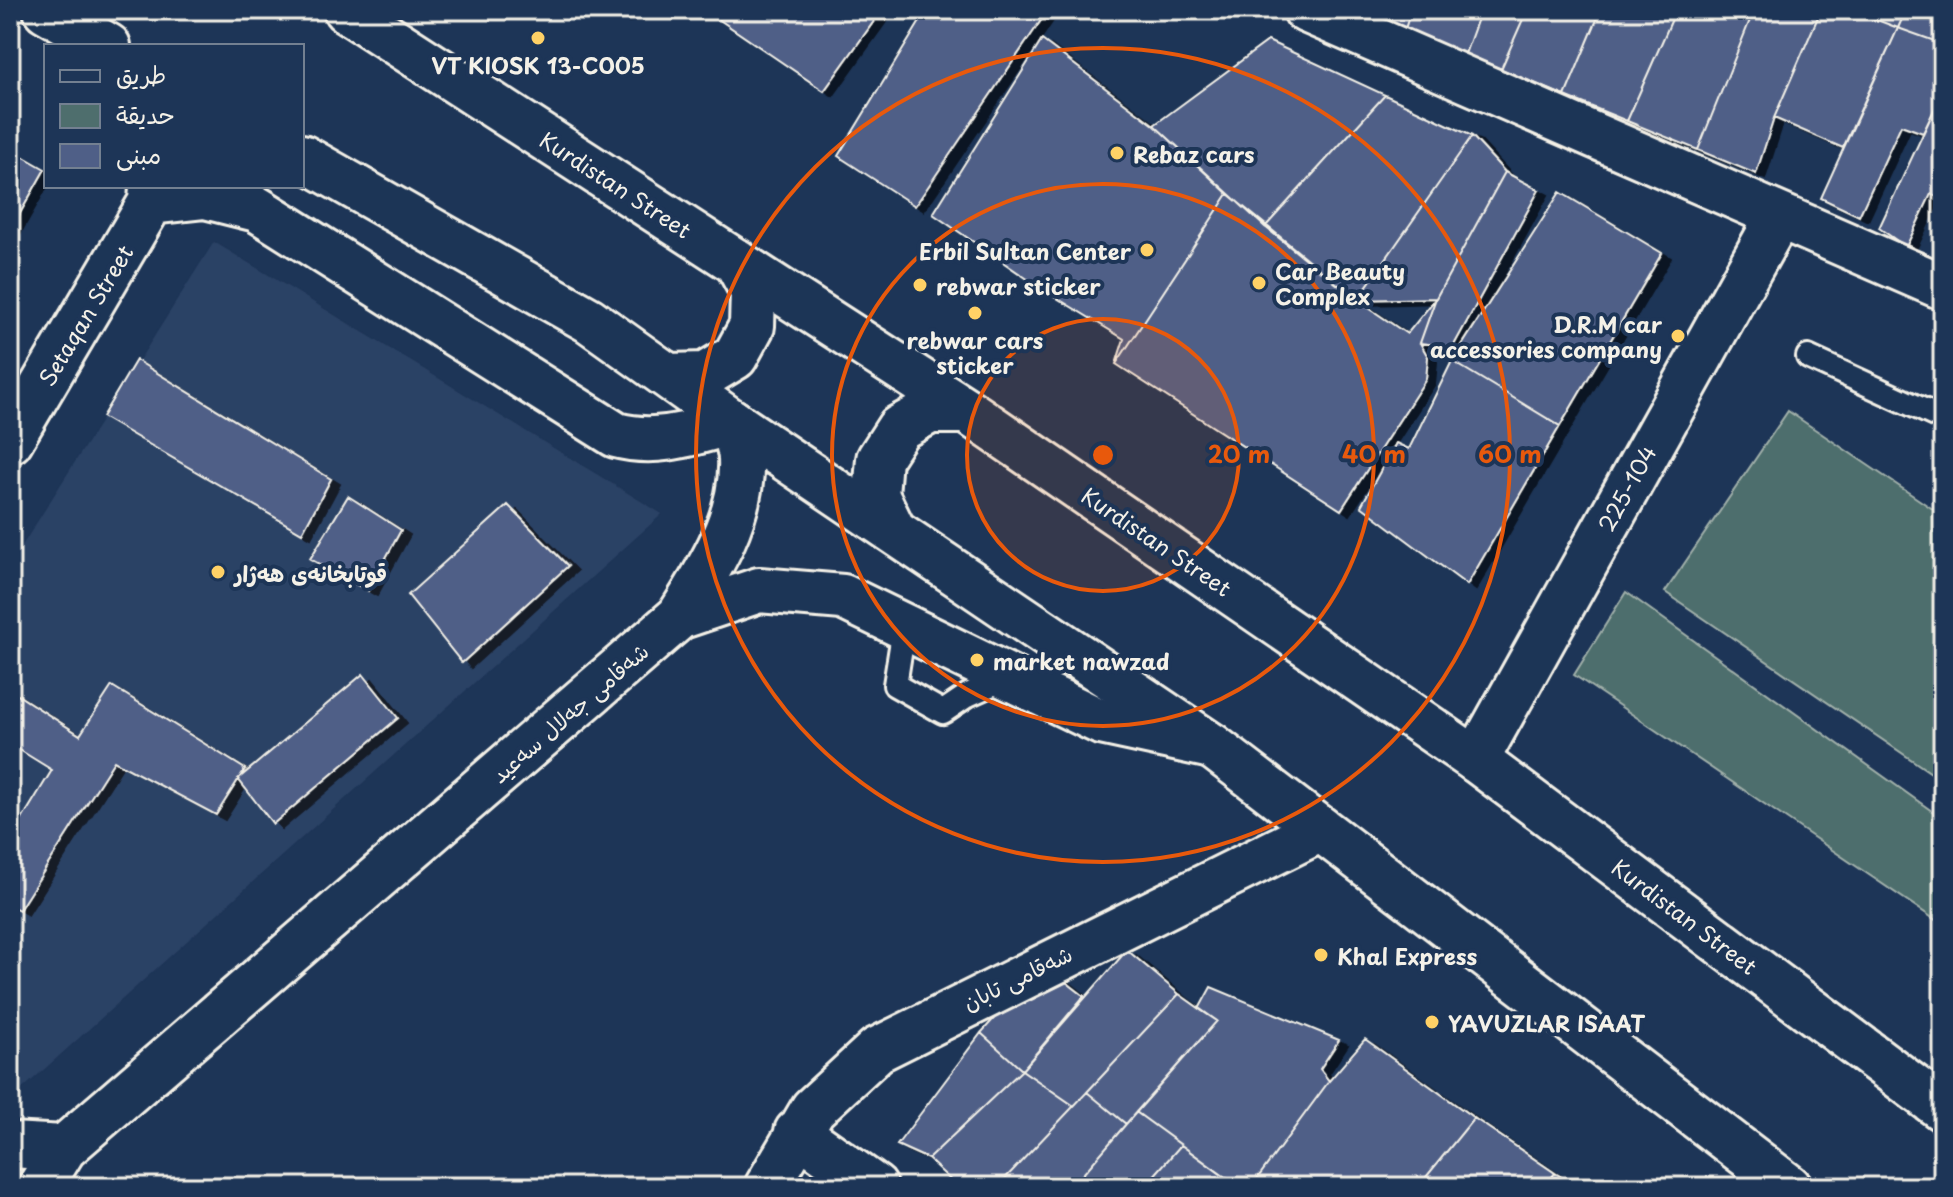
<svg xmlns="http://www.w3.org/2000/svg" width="1953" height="1197" font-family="'Playpen Sans','Playpen Sans Arabic',sans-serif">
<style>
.built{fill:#2c4265}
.green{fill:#4e6e6d;stroke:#a1b0aa;stroke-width:2}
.building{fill:#4f5f87;stroke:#f4f1e8;stroke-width:2;filter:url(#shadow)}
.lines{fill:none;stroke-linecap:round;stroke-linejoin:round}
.lane-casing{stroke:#f4f1e8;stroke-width:28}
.street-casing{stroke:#f4f1e8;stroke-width:50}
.secondary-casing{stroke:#f4f1e8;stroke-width:50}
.highway-casing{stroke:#f4f1e8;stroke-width:50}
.lane{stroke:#1d3557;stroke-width:22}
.street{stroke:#1d3557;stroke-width:44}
.secondary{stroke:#1d3557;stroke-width:44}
.highway{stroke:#1d3557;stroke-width:44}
.ring{fill:none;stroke:#e8590c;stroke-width:4}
.poi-dot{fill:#ffd166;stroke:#1d3557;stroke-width:3}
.labels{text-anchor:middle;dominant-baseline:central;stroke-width:8;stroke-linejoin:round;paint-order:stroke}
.poi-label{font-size:22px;font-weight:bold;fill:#f4f1e8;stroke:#1d3557;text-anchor:start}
.street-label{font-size:22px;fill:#f4f1e8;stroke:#1d3557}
.centre{fill:#e8590c;stroke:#1d3557;stroke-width:4}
.ring-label{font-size:24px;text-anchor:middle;font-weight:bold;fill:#e8590c;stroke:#1d3557;stroke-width:8;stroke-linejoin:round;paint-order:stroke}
</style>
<defs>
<filter id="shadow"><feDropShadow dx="9" dy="5" stdDeviation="0" flood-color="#0009"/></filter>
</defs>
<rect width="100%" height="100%" fill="#1d3557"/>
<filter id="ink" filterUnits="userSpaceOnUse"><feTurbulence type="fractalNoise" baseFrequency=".0125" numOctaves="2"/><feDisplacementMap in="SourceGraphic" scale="16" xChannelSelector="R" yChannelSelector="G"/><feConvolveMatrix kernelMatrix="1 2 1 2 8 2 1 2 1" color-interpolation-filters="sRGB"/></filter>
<g filter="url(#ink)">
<!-- built -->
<path class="built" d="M214 242 662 514 10 1100V565Z"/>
<!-- green -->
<path class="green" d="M1788 411 1943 516V781L1665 592Z
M1626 592 1943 819V925L1574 675Z"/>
<!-- building -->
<path class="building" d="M605 10H673L617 17Z
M705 10H882L824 91Z
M927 10H1048L915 206 838 156Z
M1359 10H1411L1405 29Z
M1411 10H1481L1465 54 1405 29Z
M1481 10H1527L1501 69 1465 54Z
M1527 10H1601L1565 96 1501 69Z
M1601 10H1676L1627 121 1565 96Z
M1676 10H1754L1698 150 1627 121Z
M1754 10H1821L1774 118 1756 174 1698 150Z
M1821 10H1851L1898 28 1843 148 1774 118Z
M1851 10H1906L1898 28Z
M1906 10H1943V44L1898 28Z
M1898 28 1943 44V91L1923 133 1901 125 1859 216 1821 198Z
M1042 40 1154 125 1228 194 1116 364 1124 339 1042 289 933 214Z
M1268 41 1385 95 1265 227 1154 125Z
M1943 91V199L1931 194 1906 247 1879 228Z
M1385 95 1472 136 1357 300 1265 227Z
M1472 136 1505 172 1436 298 1357 300Z
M10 149 45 169 10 231Z
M1505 172 1539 190 1453 347 1420 343 1436 298Z
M1560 192 1662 253 1560 426 1452 361Z
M1228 194 1357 300 1407 334 1436 298 1420 343 1428 357 1426 379 1341 510 1116 364Z
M136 360 331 479 302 533 102 417Z
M1452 361 1560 426 1467 585 1361 506 1396 443 1409 449Z
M348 496 401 530 368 591 310 559Z
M508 505 568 566 462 663 408 595Z
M363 674 398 718 273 824 238 779Z
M112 686 245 769 216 815 114 761 19 910 10 905V839L52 770 10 744V690L80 735Z
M1127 950 1179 994 1074 1106 1022 1070Z
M1043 964 1084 996 1022 1070 981 1033Z
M1211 987 1339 1040 1320 1069 1329 1081 1251 1187H1239L1136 1112 1217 1021 1199 1009Z
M1179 994 1217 1021 1126 1124 1087 1092Z
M981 1033 1022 1070 928 1159 897 1145Z
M1365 1039 1474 1118 1418 1187H1251L1329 1081Z
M1022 1070 1074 1106 997 1187H958L928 1159Z
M1087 1092 1126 1124 1072 1187H997Z
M1136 1112 1181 1145 1144 1187H1072Z
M1474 1118 1555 1173 1544 1187H1418Z
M1181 1145 1226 1178 1218 1187H1144Z
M1555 1173 1578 1187H1544Z
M1226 1178 1239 1187H1218Z"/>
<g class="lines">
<!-- lane casing -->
<g class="lane-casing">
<path id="lane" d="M1808 357 1943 419
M904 628 895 685 943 712 968 695 1006 678"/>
</g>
<!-- street casing -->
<g class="street-casing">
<path id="street" d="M1306 10 1943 287
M679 617C709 570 744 516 741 458 740 446 735 433 732 422
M1476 760 1778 218
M797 1132 875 1187
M10 1145 64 1148
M40 1187 64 1148 679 617 759 590 843 597 1101 722 1212 746
M767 1187 813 1109 877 1050 1319 830"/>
</g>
<!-- secondary casing -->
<g class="secondary-casing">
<path id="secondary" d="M151 202 205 196 257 209 616 435C657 446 692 433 732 422
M10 441 151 202 152 186"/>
</g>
<!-- highway casing -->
<g class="highway-casing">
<path id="highway" d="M46 10 108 46
M346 10 967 411 1476 760 1943 1109
M302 157 589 320 732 422 1212 746 1789 1187
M670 376 705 375 735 357 752 326 753 292 736 261
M892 528 876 495 879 459 899 428 930 411H967"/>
</g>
<!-- lane -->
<use href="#lane" class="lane"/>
<!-- street -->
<use href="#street" class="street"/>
<!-- secondary -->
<use href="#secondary" class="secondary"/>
<!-- highway -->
<use href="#highway" class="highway"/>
</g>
</g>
<!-- distance rings -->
<circle cx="1103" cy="455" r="136" fill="#e8590c" fill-opacity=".12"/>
<g class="ring">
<circle cx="1103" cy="455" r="136"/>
<circle cx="1103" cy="455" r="271"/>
<circle cx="1103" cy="455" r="407"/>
</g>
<!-- markers -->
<g class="poi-dot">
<circle cx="538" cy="38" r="8"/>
<circle cx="1117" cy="153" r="8"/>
<circle cx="1147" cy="250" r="8"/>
<circle cx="1259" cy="283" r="8"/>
<circle cx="920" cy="285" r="8"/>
<circle cx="975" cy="313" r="8"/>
<circle cx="1678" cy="336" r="8"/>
<circle cx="218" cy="572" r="8"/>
<circle cx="977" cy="660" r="8"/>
<circle cx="1321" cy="955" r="8"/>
<circle cx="1432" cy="1022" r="8"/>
</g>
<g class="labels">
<!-- poi labels -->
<g class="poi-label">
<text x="538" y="64" text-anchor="middle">VT KIOSK 13-C005</text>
<text x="1133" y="153">Rebaz cars</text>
<text x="1131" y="250" text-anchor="end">Erbil Sultan Center</text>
<text x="1275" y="270">Car Beauty<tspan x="1275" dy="25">Complex</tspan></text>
<text x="936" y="285">rebwar sticker</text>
<text x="1662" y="323" text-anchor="end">D.R.M car<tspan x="1662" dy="25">accessories company</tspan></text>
<text x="975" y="339" text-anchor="middle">rebwar cars<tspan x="975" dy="25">sticker</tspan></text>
<text x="234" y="572">قوتابخانەی هەژار</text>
<text x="993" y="660">market nawzad</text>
<text x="1337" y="955">Khal Express</text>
<text x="1448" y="1022">YAVUZLAR ISAAT</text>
</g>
<!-- street labels -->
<g class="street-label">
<text transform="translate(616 184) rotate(33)">Kurdistan Street</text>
<text transform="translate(85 315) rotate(-59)">Setaqan Street</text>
<text transform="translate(1626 488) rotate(-61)">225-104</text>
<text transform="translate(1157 541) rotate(34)">Kurdistan Street</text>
<text transform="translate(569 712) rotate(-41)">شەقامی جەلال سەعید</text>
<text transform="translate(1685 916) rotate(37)">Kurdistan Street</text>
<text transform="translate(1017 977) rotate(-26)">شەقامی تابان</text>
</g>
</g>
<circle cx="1103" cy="455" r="12" class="centre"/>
<g class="ring-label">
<text x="1239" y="463">20 m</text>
<text x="1374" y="463">40 m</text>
<text x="1510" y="463">60 m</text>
</g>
<!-- margin -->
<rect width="1953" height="1197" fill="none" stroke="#1d3557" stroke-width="40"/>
<rect x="20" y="20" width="1913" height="1157" fill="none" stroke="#f4f1e8" stroke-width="3" filter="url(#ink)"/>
<!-- legend -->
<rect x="44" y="44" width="260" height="144" fill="#1d3557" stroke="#738091" stroke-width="2"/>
<rect x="60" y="70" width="40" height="12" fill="#1d3557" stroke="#738091" stroke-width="2"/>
<text x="116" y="84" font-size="24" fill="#f4f1e8">طريق</text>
<rect x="60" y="104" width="40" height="24" fill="#4e6e6d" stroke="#738091" stroke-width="2"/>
<text x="116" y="124" font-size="24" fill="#f4f1e8">حديقة</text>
<rect x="60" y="144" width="40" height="24" fill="#4f5f87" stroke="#738091" stroke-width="2"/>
<text x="116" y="164" font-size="24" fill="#f4f1e8">مبنى</text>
</svg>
